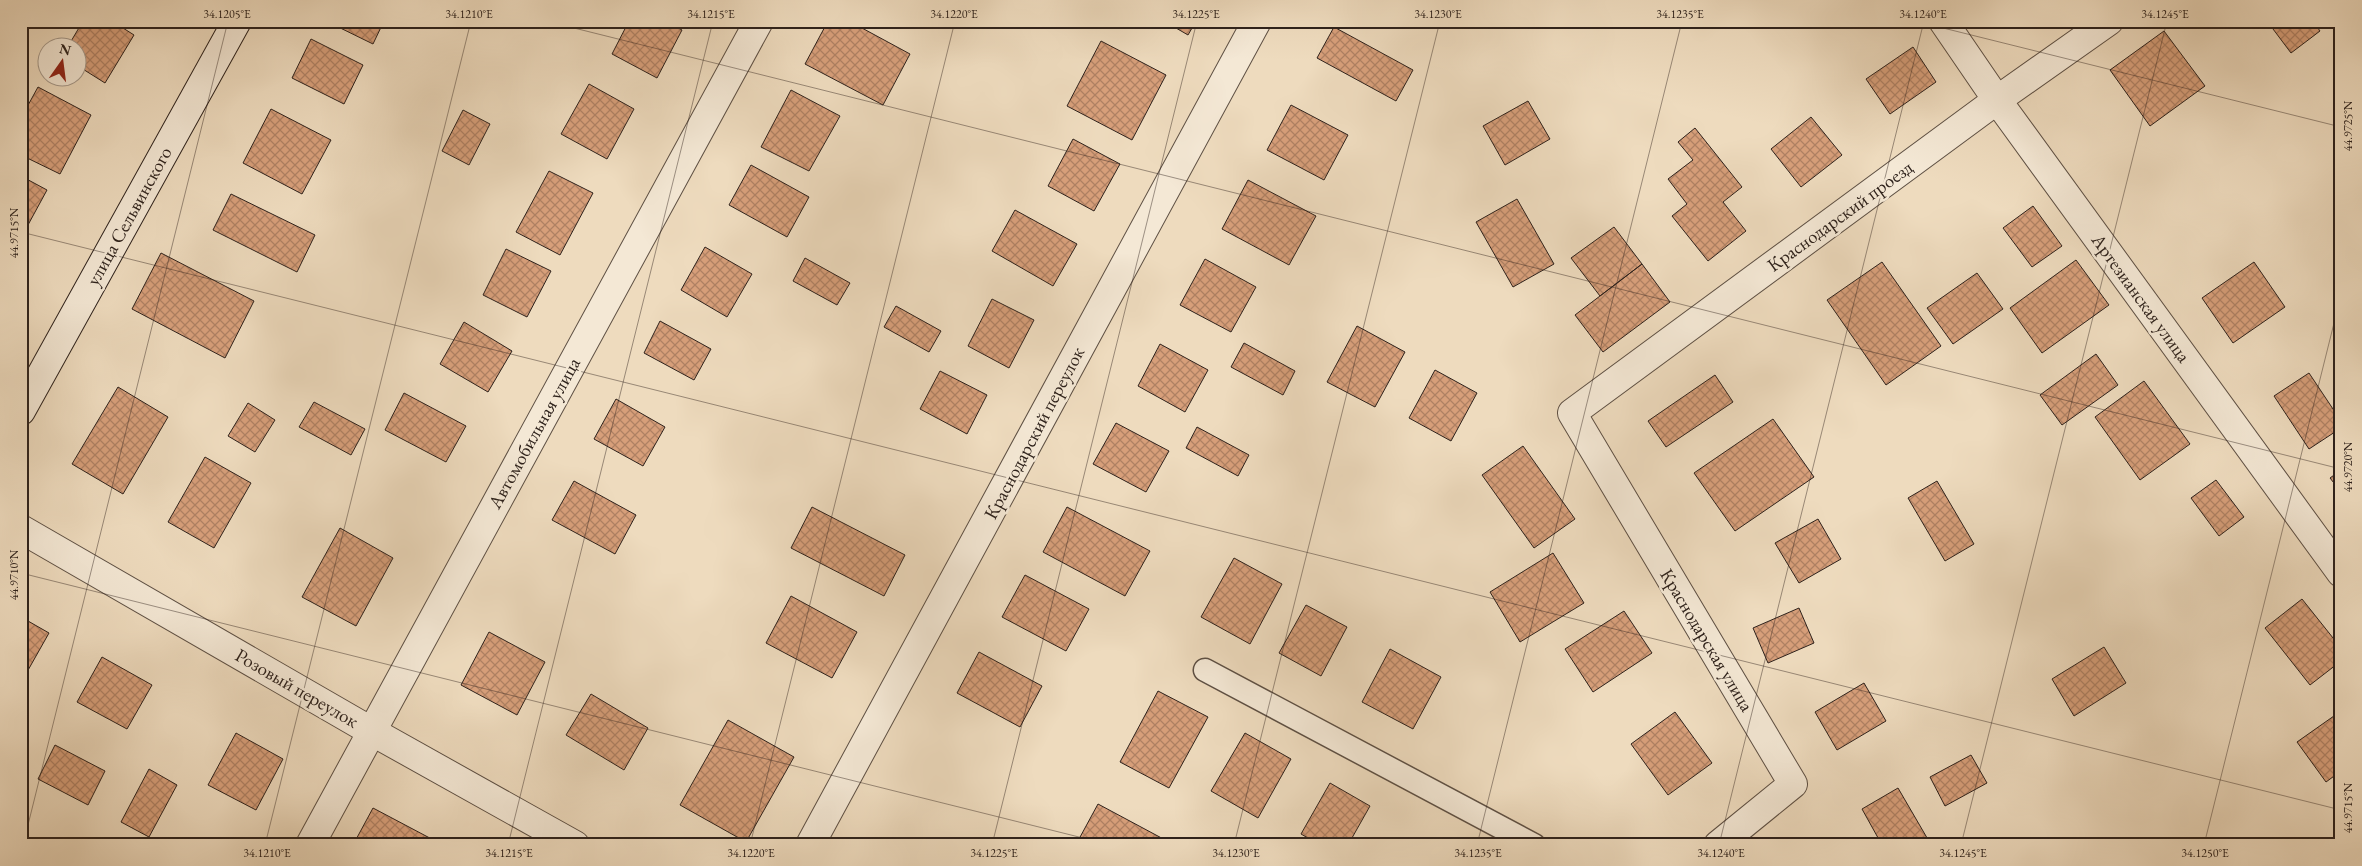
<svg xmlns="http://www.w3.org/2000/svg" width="2362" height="866" font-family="'EB Garamond',serif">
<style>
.building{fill:url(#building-cross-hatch);stroke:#2e221c}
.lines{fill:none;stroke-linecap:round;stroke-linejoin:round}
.lane-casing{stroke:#5e5044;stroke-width:25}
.street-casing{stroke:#5e5044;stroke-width:30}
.secondary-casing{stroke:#2e221c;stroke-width:30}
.lane{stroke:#f4e8d5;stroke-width:22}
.street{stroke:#f4e8d5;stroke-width:28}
.secondary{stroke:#f4e8d5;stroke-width:28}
.ticks{fill:none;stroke:#2e221c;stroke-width:1;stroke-opacity:0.45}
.labels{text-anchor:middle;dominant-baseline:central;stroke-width:5;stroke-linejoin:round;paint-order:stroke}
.street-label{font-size:19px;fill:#2e221c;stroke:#f4e8d5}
.neatline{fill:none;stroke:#2e221c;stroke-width:2}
.ticks-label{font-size:12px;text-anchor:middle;fill:#2e221c}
</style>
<defs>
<pattern id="building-cross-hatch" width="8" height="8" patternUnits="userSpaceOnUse" patternTransform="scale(1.25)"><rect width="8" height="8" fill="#d79f7a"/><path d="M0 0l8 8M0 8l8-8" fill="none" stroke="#af8163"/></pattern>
</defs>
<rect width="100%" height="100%" fill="#eedbbe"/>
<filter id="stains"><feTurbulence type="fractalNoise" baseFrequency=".004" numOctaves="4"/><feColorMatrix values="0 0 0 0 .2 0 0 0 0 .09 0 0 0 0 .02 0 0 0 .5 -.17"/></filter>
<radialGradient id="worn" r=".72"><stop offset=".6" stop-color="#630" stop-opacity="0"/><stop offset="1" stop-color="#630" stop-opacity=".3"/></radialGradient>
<!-- building -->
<path class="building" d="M83 21H112L134 35 105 83 78 66V48H67Z
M142 21H158L154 28Z
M326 21H384L373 44Z
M629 21H666L682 30 657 78 612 54Z
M828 21H849L910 54 883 105 805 64Z
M1164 21H1196L1188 35Z
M2267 21H2313L2320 31 2291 53Z
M1334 27 1413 70 1396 101 1317 58Z
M2164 31 2205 86 2150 126 2110 70Z
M311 39 363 65 344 104 292 78Z
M1101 41 1166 75 1132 140 1067 106Z
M1913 47 1936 82 1890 114 1866 79Z
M589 84 634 109 607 159 561 134Z
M38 87 91 115 60 174 21 155V118Z
M791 90 840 116 809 171 761 147Z
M1528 101 1550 139 1505 165 1483 126Z
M1291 105 1348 135 1324 180 1267 150Z
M271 109 331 140 302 194 243 163Z
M463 110 490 124 469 165 442 151Z
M1811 117 1842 155 1801 187 1771 149Z
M1695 128 1742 187 1723 202 1746 231 1708 261 1672 216 1687 204 1668 179 1693 160 1678 142Z
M1073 139 1120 164 1094 211 1048 186Z
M751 165 809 197 787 237 729 205Z
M549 171 593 193 560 255 516 232Z
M21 176 47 190 22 236H21Z
M1248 180 1316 216 1289 265 1222 229Z
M231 194 315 235 297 272 213 230Z
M1517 199 1554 264 1513 287 1476 222Z
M2033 206 2062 246 2032 267 2003 228Z
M1015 210 1077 244 1053 286 992 251Z
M1614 227 1642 264 1600 296 1571 258Z
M705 247 752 274 727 317 681 290Z
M506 249 551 271 527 317 483 295Z
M161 253 254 301 225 358 132 309Z
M805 258 850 283 837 305 793 281Z
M1205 259 1256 287 1231 332 1180 305Z
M2076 260 2109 305 2042 353 2010 308Z
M1882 262 1941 346 1886 385 1827 300Z
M2254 262 2285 307 2233 343 2202 298Z
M1642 264 1670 302 1603 352 1575 315Z
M1977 273 2003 309 1953 344 1927 308Z
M992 299 1034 320 1009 368 968 346Z
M896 306 941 331 929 352 884 327Z
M660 321 711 349 694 380 644 353Z
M464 322 512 351 488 392 440 364Z
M1357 326 1405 352 1375 407 1327 382Z
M1244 343 1295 371 1283 395 1231 367Z
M1160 344 1208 370 1185 412 1138 386Z
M2096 354 2118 385 2062 425 2040 395Z
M1435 370 1477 393 1451 441 1409 418Z
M940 371 987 395 967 434 920 409Z
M2309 373 2341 421V428L2309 449 2274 396Z
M1715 375 1733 402 1666 447 1648 421Z
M2144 381 2190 444 2140 480 2095 417Z
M118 387 168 417 123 494 72 464Z
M404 393 466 426 446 462 385 430Z
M616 399 665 427 643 466 594 439Z
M314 402 365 429 351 455 299 427Z
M248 403 275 420 255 452 228 436Z
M1773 419 1814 477 1735 531 1694 473Z
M1116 423 1169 451 1146 492 1093 464Z
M1197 427 1249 455 1238 476 1186 448Z
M1523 446 1575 519 1534 548 1482 475Z
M205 457 251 483 214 548 168 522Z
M2341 470V492L2330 478Z
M2216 480 2244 517 2219 536 2191 498Z
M574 481 636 515 615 554 552 520Z
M1937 481 1974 544 1945 561 1908 498Z
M812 507 905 555 884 596 791 548Z
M1067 507 1150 551 1125 596 1043 552Z
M1818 519 1841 559 1799 583 1775 543Z
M340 528 393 558 356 626 302 597Z
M1553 553 1584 603 1520 642 1490 592Z
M1234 558 1282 584 1250 644 1201 617Z
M1025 575 1089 609 1066 651 1002 617Z
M791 596 857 632 832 678 766 643Z
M2302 599 2341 648V661L2310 685 2265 628Z
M1306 605 1347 627 1321 676 1279 653Z
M1799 608 1814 643 1768 663 1753 628Z
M1624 611 1652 653 1593 692 1565 649Z
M21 617 49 633 27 672 21 669Z
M489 632 545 662 517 715 461 685Z
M2104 647 2126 683 2074 716 2052 679Z
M1390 649 1441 677 1413 729 1362 702Z
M979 652 1042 686 1020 727 957 693Z
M102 657 152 685 127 729 77 702Z
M1864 683 1886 721 1837 750 1815 712Z
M1158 691 1208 717 1169 788 1120 762Z
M591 694 648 728 624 770 566 735Z
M2341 711V771L2326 782 2297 742Z
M1675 712 1712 763 1668 795 1631 744Z
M728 720 794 757 746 842 680 805Z
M236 733 283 759 256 810 208 785Z
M1245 733 1291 759 1258 818 1211 791Z
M55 745 105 771 88 805 38 779Z
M1971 755 1987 783 1945 806 1930 777Z
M149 769 177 785 149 837 121 822Z
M1330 783 1370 806 1348 845H1320L1301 834Z
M1898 788 1930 843 1927 845H1882L1862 809Z
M1098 804 1169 842 1167 845H1090L1079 839Z
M373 808 443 845H353Z"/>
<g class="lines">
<!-- lane casing -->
<g class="lane-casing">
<path id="lane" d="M1205 670 1534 845"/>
</g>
<!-- street casing -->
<g class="street-casing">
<path id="street" d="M1943 21 1997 100 2341 573
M21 529 371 731 575 845
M310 845 759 21
M810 845 1257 21
M1718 845 1793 784 1572 413 1997 100 2109 21"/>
</g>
<!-- secondary casing -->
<g class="secondary-casing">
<path id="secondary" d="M21 411 237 21"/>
</g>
<!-- lane -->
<use href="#lane" class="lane"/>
<!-- street -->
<use href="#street" class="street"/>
<!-- secondary -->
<use href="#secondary" class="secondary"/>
</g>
<!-- ticks -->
<path class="ticks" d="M546 21 2341 469M1915 21 2341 127M21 232 2341 810M21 573 1111 845M23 845 228 21M265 845 471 21M508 845 713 21M750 845 955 21M992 845 1197 21M1234 845 1440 21M1477 845 1682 21M1719 845 1924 21M1961 845 2167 21M2204 845 2341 295"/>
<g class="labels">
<!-- street labels -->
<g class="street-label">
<text transform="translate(129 216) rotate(-61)">улица Сельвинского</text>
<text transform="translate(1840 216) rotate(-36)">Краснодарский проезд</text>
<text transform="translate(2141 298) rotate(54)">Артезианская улица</text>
<text transform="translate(534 433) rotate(-61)">Автомобильная улица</text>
<text transform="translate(1034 433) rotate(-62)">Краснодарский переулок</text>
<text transform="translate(1707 640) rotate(59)">Краснодарская улица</text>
<text transform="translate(297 688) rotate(30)">Розовый переулок</text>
</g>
</g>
<!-- margin -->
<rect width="2362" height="866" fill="none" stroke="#eedbbe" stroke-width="55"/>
<!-- north arrow -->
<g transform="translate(62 62) rotate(14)"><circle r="24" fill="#f4e8d5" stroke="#a5998b"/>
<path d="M0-4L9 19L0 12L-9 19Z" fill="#8f2418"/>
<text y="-8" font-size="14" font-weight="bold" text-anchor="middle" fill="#2e221c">N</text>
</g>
<rect x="28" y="28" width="2306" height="810" class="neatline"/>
<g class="ticks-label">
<text x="227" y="18">34.1205°E</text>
<text x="469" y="18">34.1210°E</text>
<text x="711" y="18">34.1215°E</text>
<text x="954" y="18">34.1220°E</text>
<text x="1196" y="18">34.1225°E</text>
<text x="1438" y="18">34.1230°E</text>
<text x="1680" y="18">34.1235°E</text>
<text x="1923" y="18">34.1240°E</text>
<text x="2165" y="18">34.1245°E</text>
<text transform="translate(2348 126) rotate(-90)" y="4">44.9725°N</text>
<text transform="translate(14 233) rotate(-90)" y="4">44.9715°N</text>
<text transform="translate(2348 467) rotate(-90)" y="4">44.9720°N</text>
<text transform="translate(14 575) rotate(-90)" y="4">44.9710°N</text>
<text transform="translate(2348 808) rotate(-90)" y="4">44.9715°N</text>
<text x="267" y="857">34.1210°E</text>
<text x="509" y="857">34.1215°E</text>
<text x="751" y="857">34.1220°E</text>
<text x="994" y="857">34.1225°E</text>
<text x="1236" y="857">34.1230°E</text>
<text x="1478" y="857">34.1235°E</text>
<text x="1721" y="857">34.1240°E</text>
<text x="1963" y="857">34.1245°E</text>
<text x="2205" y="857">34.1250°E</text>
</g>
<rect width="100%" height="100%" filter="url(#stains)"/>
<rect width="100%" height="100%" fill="url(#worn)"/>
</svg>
